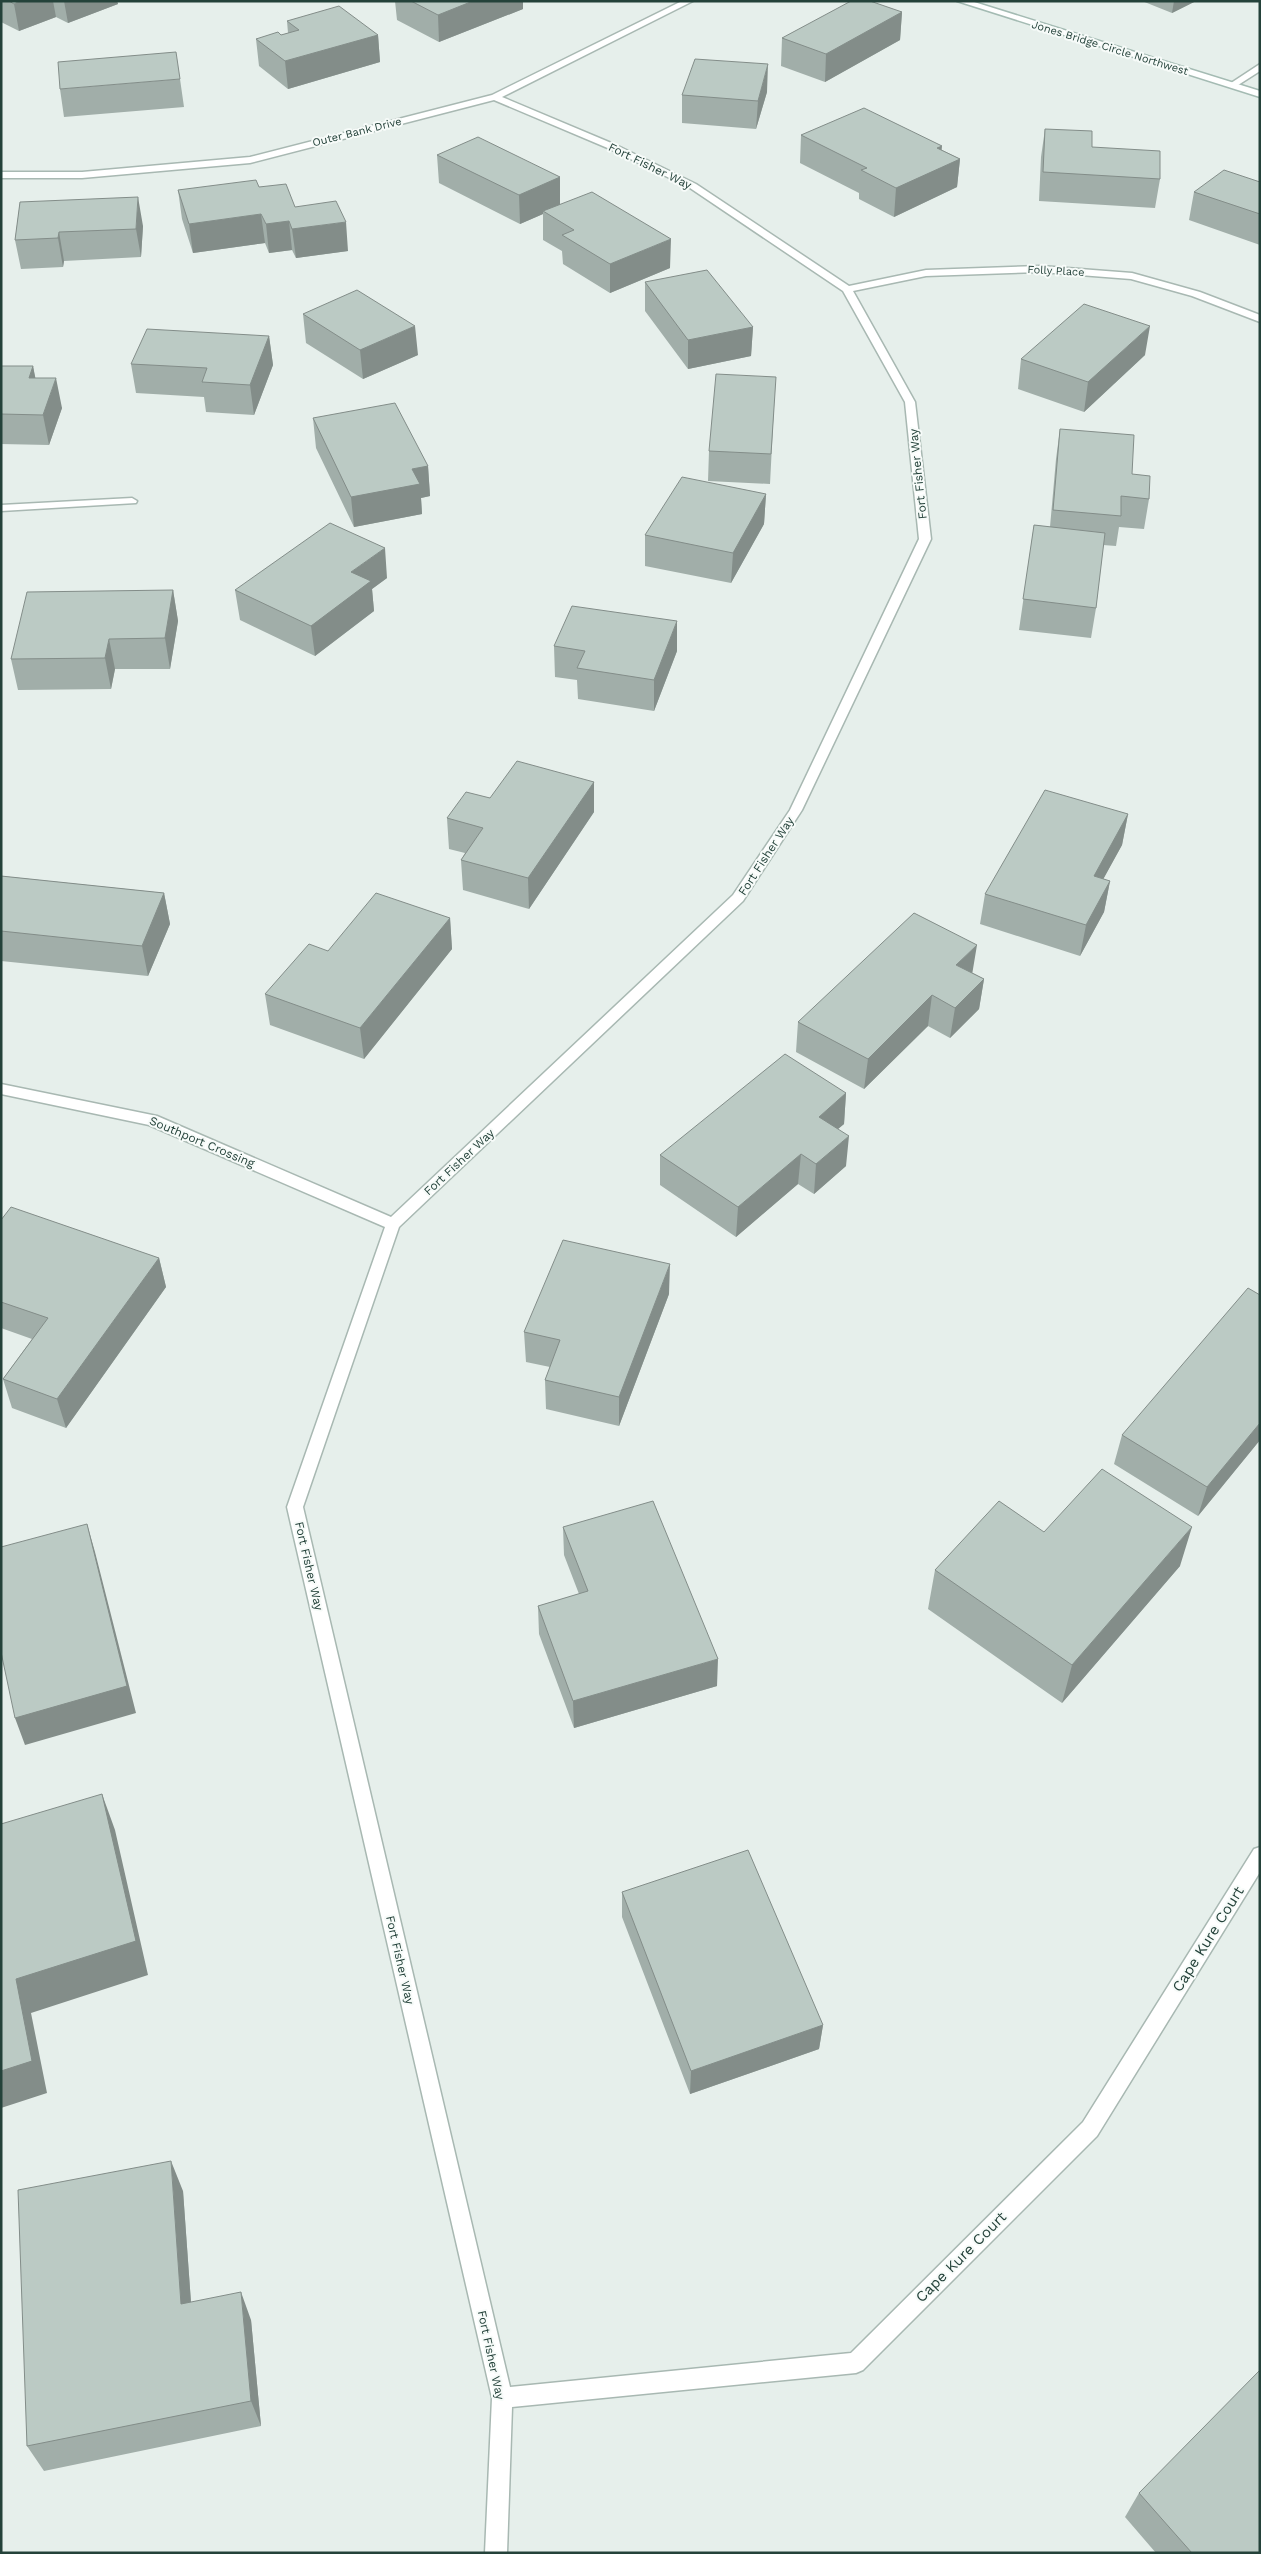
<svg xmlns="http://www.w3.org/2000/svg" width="1261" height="2554" font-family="'Work Sans',sans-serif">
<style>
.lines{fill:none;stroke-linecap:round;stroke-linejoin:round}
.street-casing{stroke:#a8b8b2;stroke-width:3}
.secondary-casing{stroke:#a4bbb3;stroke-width:3}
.street{fill:#fff;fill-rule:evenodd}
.secondary{fill:#fff;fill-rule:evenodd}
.wall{fill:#a1aea9}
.shaded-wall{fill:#838d89}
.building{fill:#bbcac4;stroke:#838d89}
.labels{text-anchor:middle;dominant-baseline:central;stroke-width:4;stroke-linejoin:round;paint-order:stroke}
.far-street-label{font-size:11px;fill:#24423a;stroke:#f7fbf9}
.street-label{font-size:12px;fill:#24423a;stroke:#f7fbf9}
.near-street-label{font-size:15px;fill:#24423a;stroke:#f7fbf9}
</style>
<rect width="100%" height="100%" fill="#e6efeb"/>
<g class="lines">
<!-- street casing -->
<g class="street-casing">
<path id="street" d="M682 1H693L502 97 616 145 696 184 849 286 926 270 1041 266 1132 273 1200 292 1260 315V322L1192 296 1131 279 1041 272 926 276 853 291 915 402 931 539 802 810 743 901 399 1227 303 1507 510 2387 851 2353 1083 2122 1254 1849 1260 1847V1872L1097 2136 863 2370 856 2373 512 2407 507 2553H485L492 2398 287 1507 385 1227 149 1125 1 1094V1084L157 1116 391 1217 733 895 790 810 919 539 905 402 843 291 690 188 610 149 494 100 250 163 82 178H1V172H82L250 157 492 95Z
M1260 64V71L1235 87 1228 85Z
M132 498 137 501 136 503 1 511V505Z"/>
</g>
<!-- secondary casing -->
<g class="secondary-casing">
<path id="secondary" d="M957 1H971L1260 91V97Z"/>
</g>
<!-- street -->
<use href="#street" class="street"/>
<!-- secondary -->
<use href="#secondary" class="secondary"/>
</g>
<!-- wall -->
<path class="wall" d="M1 1H117L118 4 68 23 56 17 19 31 1 22Z
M395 1H523V9L439 42 397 20Z
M1142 1H1196L1172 13Z
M902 12 900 40 825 82 781 66 782 38Z
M287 21 378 35 380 62 288 89 259 66 256 39 281 35 288 33Z
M180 79 184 107 64 117 60 89Z
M767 92 756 129 682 123V95Z
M1045 129 1092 147 1160 179 1155 208 1039 201 1041 157Z
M801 135 942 150 960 159 957 187 894 217 859 199V193L800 163Z
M437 155 560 177V204L670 268 610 293 563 264 562 251 543 240V214L520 224 439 183Z
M1260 182V245L1189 220 1194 192Z
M259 187 295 207 348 251 296 258 292 250 269 253 265 243 193 253 182 219 178 190Z
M20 202 143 226 141 257 64 261 63 267 21 269 15 240Z
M645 282 753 327 751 356 688 369 645 311Z
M303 314 418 355 363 379 306 343Z
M269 336 273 365 254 415 206 412 204 397 136 393 131 364Z
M1145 355 1084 412 1018 389 1021 359Z
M1 366H33L35 378 62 408 49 445 1 444Z
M774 406 770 484 708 481 709 451Z
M313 418 428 466 430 496 421 498 422 514 354 527 316 448Z
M1060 429 1132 474 1149 499 1144 529 1119 527 1116 546 1103 545 1096 608 1091 638 1019 630 1034 525 1050 527 1056 459Z
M766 494 764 524 731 583 645 566V535Z
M387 578 372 589 374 611 315 656 240 620 235 590Z
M173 590 178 621 170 669H115L111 689 18 690 11 659Z
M554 646 677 651 654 711 578 699 577 680 555 677Z
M594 782V812L529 909 463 890 461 860 465 853 449 849 447 818 490 798Z
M1128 814 1122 845 1103 879 1110 881 1104 912 1080 956 980 924 985 894Z
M1 876 164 893 170 924 148 976 1 961Z
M450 918 452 949 364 1059 270 1025 265 994 328 951Z
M973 973 984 979 979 1009 950 1038 928 1026 864 1089 796 1052 798 1022Z
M846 1093 844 1124 838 1129 846 1166 814 1194 798 1184 736 1237 660 1185V1155Z
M1 1220 159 1258 166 1287 66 1428 12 1408 3 1379 32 1339 1 1328Z
M669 1294 619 1426 546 1409 545 1380 550 1367 526 1362 524 1332Z
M1260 1295V1440L1198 1516 1114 1464 1122 1435Z
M563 1527 717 1686 574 1728 539 1634 538 1606 579 1594 564 1555Z
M1044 1532 1180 1566 1062 1703 928 1609 935 1570Z
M622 1892 823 2025 819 2049 690 2094 622 1917Z
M183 2191 191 2302 251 2320 261 2426 44 2471 27 2446Z
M1139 2493 1260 2553H1156L1125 2517Z"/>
<!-- shaded-wall -->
<path class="shaded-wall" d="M20 1H53L56 17 19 31 14 4Z
M64 1H117L118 4 68 23Z
M473 1H523V9L439 42 438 15Z
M1174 1H1196L1172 13Z
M902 12 900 40 825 82 826 54Z
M378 35 380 62 288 89 285 61Z
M768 64 767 92 756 129 758 101Z
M942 146 940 168 960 159 957 187 894 217 896 188 937 148Z
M560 177V205L543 211V214L520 224 519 195Z
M138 197 143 226 141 257 136 229Z
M261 214 265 243 193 253 189 224Z
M289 221 292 250 269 253 266 224Z
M346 222 348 251 296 258 292 229Z
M59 232 64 261 63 267 58 238Z
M671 239 670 268 610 293V264Z
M415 326 418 355 363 379 360 350Z
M1150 326 1145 355 1084 412 1088 382Z
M753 327 751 356 688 369V340Z
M269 336 273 365 254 415 250 385Z
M33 366 39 396 29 378Z
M56 378 62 408 49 445 43 415Z
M428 466 430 496 421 498 422 514 354 527 351 497 412 469Z
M766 494 764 524 731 583 733 553Z
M385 548 387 578 372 589 374 611 315 656 311 626 351 572Z
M173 590 178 621 170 669 165 638Z
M677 621V651L654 711V680Z
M109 639 115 669 111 689 105 658Z
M594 782V812L529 909 528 878Z
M1128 814 1122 845 1088 907 1094 876Z
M1110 881 1104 912 1080 956 1086 925Z
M164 893 170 924 148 976 142 946Z
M450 918 452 949 364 1059 360 1028Z
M977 945 972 975 956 965Z
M984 979 979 1009 950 1038 955 1008Z
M932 995 928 1026 864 1089 868 1059Z
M846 1093 844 1124 816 1147 819 1117Z
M849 1136 846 1166 814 1194 816 1164Z
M801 1154 798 1184 736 1237 738 1207Z
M159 1258 166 1287 66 1428 57 1399Z
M670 1264 669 1294 619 1426V1397Z
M1260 1423V1440L1198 1516 1207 1487Z
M87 1524 95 1552 136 1713 25 1745 15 1718Z
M1192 1527 1180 1566 1062 1703 1072 1665Z
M718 1659 717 1686 574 1728 573 1701Z
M102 1794 115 1830 148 1975 31 2013 47 2093 1 2108V2071L16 1979Z
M823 2025 819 2049 690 2094 691 2071Z
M171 2161 183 2191 193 2331 181 2304Z
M241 2292 251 2320 261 2426 251 2401Z"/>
<!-- building -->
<path class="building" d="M9 1H20L14 4Z
M411 1H473L438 15Z
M851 1H870L902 12 826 54 782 38Z
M339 6 378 35 285 61 256 39 278 32 281 35 299 30 287 21Z
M176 52 180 79 60 89 58 62Z
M695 59 768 64 758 101 682 95Z
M864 108 942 146 937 148 960 159 896 188 861 170 867 168 801 135Z
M1045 129 1092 131V147L1160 151V179L1043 172Z
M478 137 560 177 519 195 437 155Z
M1224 170 1260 182V214L1194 192Z
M256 180 259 187 286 184 295 207 336 201 346 222 292 229 289 221 266 224 261 214 189 224 178 190Z
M592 192 671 239 610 264 562 235 574 230 543 211Z
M138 197 136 229 59 232 58 238 15 240 20 202Z
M707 270 753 327 688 340 645 282Z
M357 290 415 326 360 350 303 314Z
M1084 304 1150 326 1088 382 1021 359Z
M147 329 269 336 250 385 202 382 207 368 131 364Z
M1 366H33L29 378H56L43 415 1 414Z
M716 374 776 377 771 454 709 451Z
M395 403 428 466 412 469 420 484 351 497 313 418Z
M1060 429 1134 435 1132 474 1150 476 1149 499 1121 496V516L1053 510Z
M682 477 766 494 733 553 645 535Z
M330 523 385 548 351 572 371 581 311 626 235 590Z
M1034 525 1105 533 1096 608 1023 599Z
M173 590 165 638 109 639 105 658 11 659 27 592Z
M572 606 677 621 654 680 577 668 585 651 554 646Z
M517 761 594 782 528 878 461 860 483 828 447 818 466 792 490 798Z
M1045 790 1128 814 1094 876 1110 881 1086 925 985 894Z
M1 876 164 893 142 946 1 931Z
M376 893 450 918 360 1028 265 994 309 944 328 951Z
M914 913 977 945 956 965 984 979 955 1008 932 995 868 1059 798 1022Z
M785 1054 846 1093 819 1117 849 1136 816 1164 801 1154 738 1207 660 1155Z
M11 1207 159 1258 57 1399 3 1379 48 1318 1 1302V1220Z
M563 1240 670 1264 619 1397 545 1380 560 1340 524 1332Z
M1248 1288 1260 1295V1423L1207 1487 1122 1435Z
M1102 1469 1192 1527 1072 1665 935 1570 999 1501 1044 1532Z
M653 1501 718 1659 573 1701 538 1606 588 1591 563 1527Z
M87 1524 127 1686 15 1718 1 1652V1547Z
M102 1794 136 1941 16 1979 32 2061 1 2071V1824Z
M748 1850 823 2025 691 2071 622 1892Z
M171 2161 181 2304 241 2292 251 2401 27 2446 18 2190Z
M1260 2370V2553H1192L1139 2493Z"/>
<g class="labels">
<!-- far-street labels -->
<g class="far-street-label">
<text transform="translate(1110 48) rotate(17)">Jones Bridge Circle Northwest</text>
<text transform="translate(357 132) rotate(-14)">Outer Bank Drive</text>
<text transform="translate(1056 271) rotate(3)">Folly Place</text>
</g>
<!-- street labels -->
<g class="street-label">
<text transform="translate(650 166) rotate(26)">Fort Fisher Way</text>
<text transform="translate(918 474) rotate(-96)">Fort Fisher Way</text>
<text transform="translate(766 856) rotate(-57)">Fort Fisher Way</text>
<text transform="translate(202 1142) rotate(23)">Southport Crossing</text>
<text transform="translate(459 1162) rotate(-43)">Fort Fisher Way</text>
<text transform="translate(309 1566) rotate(77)">Fort Fisher Way</text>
<text transform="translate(400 1960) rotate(77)">Fort Fisher Way</text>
<text transform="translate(491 2355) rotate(78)">Fort Fisher Way</text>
</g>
<!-- near-street labels -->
<g class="near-street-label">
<text transform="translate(1208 1939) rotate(-58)">Cape Kure Court</text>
<text transform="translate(961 2257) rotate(-45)">Cape Kure Court</text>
</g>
</g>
<!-- border -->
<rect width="1261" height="2554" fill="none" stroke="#24423a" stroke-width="5"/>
</svg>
